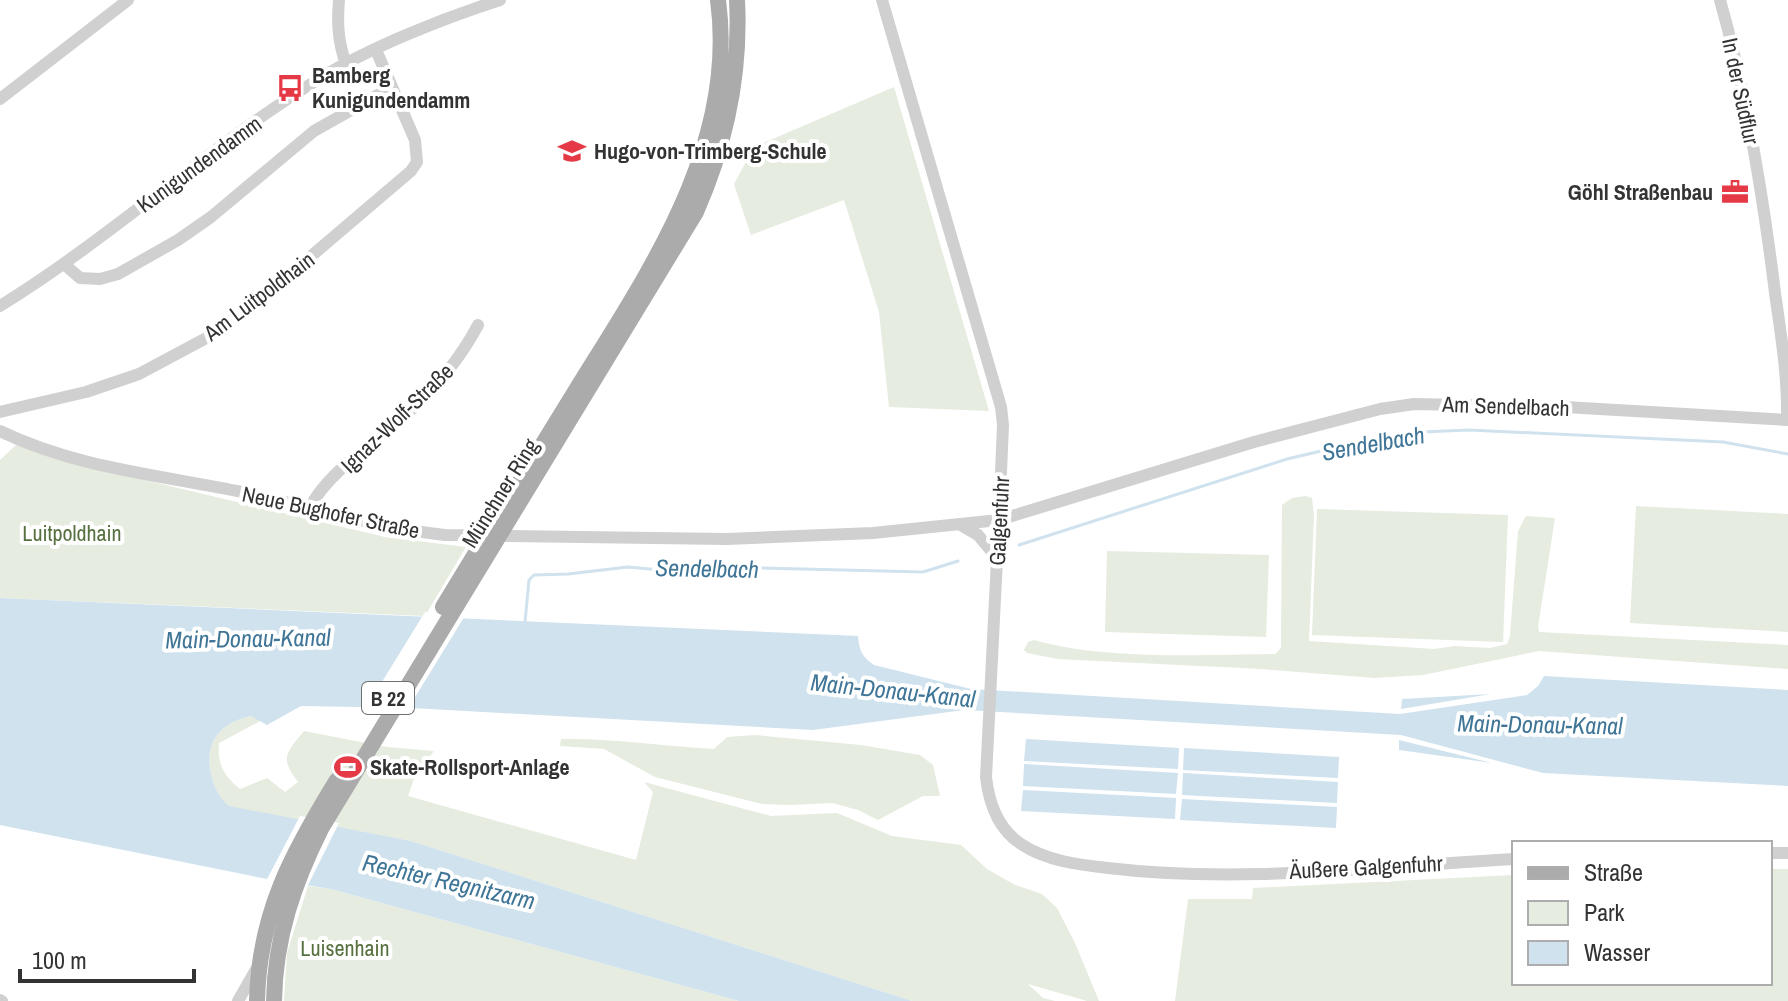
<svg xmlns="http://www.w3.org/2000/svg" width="1788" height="1001" font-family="'Archivo Narrow',sans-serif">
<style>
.green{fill:#e6ecdf}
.water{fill:#cfe2ee}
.pier{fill:#fff}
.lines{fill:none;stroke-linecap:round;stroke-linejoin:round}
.stream{stroke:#cfe2ee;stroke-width:3}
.minor{stroke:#d0d0d0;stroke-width:12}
.major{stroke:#ababab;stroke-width:16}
.labels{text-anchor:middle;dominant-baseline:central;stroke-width:8;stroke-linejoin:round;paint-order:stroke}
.shield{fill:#fff;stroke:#707070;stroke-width:2}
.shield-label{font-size:20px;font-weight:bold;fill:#333}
.poi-label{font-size:22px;font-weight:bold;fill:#333;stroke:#fff;text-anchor:start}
.street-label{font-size:22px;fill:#333;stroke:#fff}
.park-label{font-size:22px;fill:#56703f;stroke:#fff}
.water-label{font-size:24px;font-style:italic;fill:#3f7597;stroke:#fff}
</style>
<rect width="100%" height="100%" fill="#fff"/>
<!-- green -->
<path class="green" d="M894 87 989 411 889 407 879 312 844 200 751 235 734 184 754 147Z
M16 445 77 464 385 537 466 547 425 616 0 598V460Z
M1305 496 1312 498 1314 515 1309 641 1434 649 1455 646 1490 648 1507 644 1510 636 1518 531 1526 516 1555 518 1538 627 1539 632 1788 645V669L1539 651 1423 675 1374 678 1261 669 1058 659 1027 653 1024 650 1028 642 1034 640C1103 660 1203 655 1276 654L1281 647 1282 505 1292 498Z
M1636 506 1788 514V632L1630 623Z
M1317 509 1508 515 1503 642 1312 635Z
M1107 551 1269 555 1266 637 1105 632Z
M251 716 262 720 219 743C217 764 224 776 240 789L267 778 285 792 298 782C280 758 285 754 304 731L387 747 434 751 414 779 408 796 636 860 653 792 644 782 771 816 837 813 892 836 961 845 987 869 1015 885 1042 894 1057 908 1075 943 1099 1001H1087L1028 984 1043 998 1055 1001H912L411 841 229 807C217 796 213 784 210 768 206 738 224 722 251 716Z
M755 735 861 745 920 755 933 765 940 796H923L878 820 858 810 832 803 792 805 762 804 655 777 604 749 560 746 561 739C612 738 663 746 714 749L727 737Z
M1770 869H1788V1001H1175L1188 899H1252L1253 888 1514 875V983H1770Z
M308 886 331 889 739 1001H284L287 953Z"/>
<!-- water -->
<path class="water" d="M0 598 858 636C859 650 862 657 874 665L971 689 1400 714 1527 695 1538 686 1544 676 1788 690V786L1543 773 1401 735 964 710 813 730 412 708 301 706 267 725 251 716C224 722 206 738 210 768 213 784 217 796 229 806L411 841 912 1001H739L331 889 262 878 0 825Z
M1491 694 1401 709 1402 699Z
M1026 739 1179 748 1178 769 1024 761Z
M1399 740 1492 763 1399 750Z
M1184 748 1339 757 1338 778 1183 770Z
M1024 764 1178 773 1176 794 1023 786Z
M1183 773 1338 782 1337 803 1182 795Z
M1023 790 1176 798 1175 819 1021 811Z
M1182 799 1337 807 1336 828 1180 820Z"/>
<!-- pier -->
<path class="pier" d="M425 612 466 614 406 712 364 711Z
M300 816 339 823 306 889 265 883Z"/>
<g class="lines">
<!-- stream -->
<path class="stream" d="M1019 545 1287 459 1368 440 1422 432 1469 430 1723 442 1788 454
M525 622 529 580 534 575 568 574 628 567 671 571 722 567 923 572 958 561"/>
<!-- minor -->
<path class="minor" d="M339 0C337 23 338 42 346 64
M882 0 1001 407 1003 425 999 520 986 777C989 804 998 829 1021 844 1046 861 1080 865 1108 868 1240 884 1381 866 1514 859
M1720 0C1747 95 1763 195 1775 293 1781 335 1788 377 1787 420
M0 99 128 0
M64 264 80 278 100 279 118 274 178 240 211 217 314 131 392 87
M0 306C112 237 209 146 322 77 371 47 444 18 500 0
M0 412 86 392 139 374 212 335 269 292 411 171 417 162 415 140 376 50
M0 431C76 468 160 475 242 492 310 506 376 528 445 535L727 539 873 533 999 520 1254 442 1380 409 1414 404 1565 407 1788 420
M310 508C325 475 376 441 404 416 434 390 459 361 478 325
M959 524 978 535 997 558
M1770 853H1788
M0 1000 2 1001
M238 1001 258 966"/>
<!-- major -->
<path class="major" d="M443 607C486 536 529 466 573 395 646 276 738 148 718 0
M257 1001C259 913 292 853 337 780
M274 1001C275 937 294 883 322 827L696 212C726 144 741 75 737 0"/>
</g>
<!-- icons -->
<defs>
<g id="bus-bare" transform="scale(2.16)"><path d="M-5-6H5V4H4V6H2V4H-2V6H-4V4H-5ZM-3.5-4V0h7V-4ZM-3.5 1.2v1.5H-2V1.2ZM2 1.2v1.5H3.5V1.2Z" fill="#e63946" stroke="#fff" stroke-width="2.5" paint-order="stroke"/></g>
<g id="school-bare" transform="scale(2.16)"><path d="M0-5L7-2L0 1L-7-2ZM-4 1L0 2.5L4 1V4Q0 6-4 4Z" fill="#e63946" stroke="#fff" stroke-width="2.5" paint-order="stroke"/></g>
<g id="office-bare" transform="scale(2.16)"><path d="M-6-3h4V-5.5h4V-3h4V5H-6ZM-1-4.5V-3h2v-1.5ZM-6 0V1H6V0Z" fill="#e63946" stroke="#fff" stroke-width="2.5" paint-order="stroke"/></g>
<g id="stadium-bare" transform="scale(2.16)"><path d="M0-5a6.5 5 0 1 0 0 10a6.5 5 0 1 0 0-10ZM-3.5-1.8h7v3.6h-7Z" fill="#e63946" stroke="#fff" stroke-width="2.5" paint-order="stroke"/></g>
</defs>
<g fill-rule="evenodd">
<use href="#bus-bare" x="290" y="88"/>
<use href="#school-bare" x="572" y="151"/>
<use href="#office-bare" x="1735" y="192"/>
<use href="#stadium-bare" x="348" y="767"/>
</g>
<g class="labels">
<!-- shield labels -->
<rect class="shield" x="362" y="682" width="52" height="32" rx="6"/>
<g class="shield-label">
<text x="388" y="698">B 22</text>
</g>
<!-- poi labels -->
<g class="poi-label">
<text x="312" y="75">Bamberg<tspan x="312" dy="25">Kunigundendamm</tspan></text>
<text x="594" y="151">Hugo-von-Trimberg-Schule</text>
<text x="1713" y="192" text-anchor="end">Göhl Straßenbau</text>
<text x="370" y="767">Skate-Rollsport-Anlage</text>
</g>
<!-- street labels -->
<g class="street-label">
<text transform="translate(1741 91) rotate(78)">In der Südflur</text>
<text transform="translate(199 164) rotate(-36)">Kunigundendamm</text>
<text transform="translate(259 296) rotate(-37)">Am Luitpoldhain</text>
<text transform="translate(1506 406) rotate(2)">Am Sendelbach</text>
<text transform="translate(397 418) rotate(-44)">Ignaz-Wolf-Straße</text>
<text transform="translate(500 493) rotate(-58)">Münchner Ring</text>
<text transform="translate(331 512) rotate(12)">Neue Bughofer Straße</text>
<text transform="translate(999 521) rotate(-87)">Galgenfuhr</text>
<text transform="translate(1366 867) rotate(-3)">Äußere Galgenfuhr</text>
</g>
<!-- park labels -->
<g class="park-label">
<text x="72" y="533">Luitpoldhain</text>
<text x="345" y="948">Luisenhain</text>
</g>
<!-- water labels -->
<g class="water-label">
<text transform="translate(1373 443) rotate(-10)">Sendelbach</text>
<text transform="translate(707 568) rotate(1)">Sendelbach</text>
<text transform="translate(248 638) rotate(-1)">Main-Donau-Kanal</text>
<text transform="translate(893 690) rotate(6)">Main-Donau-Kanal</text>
<text transform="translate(1540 724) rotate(1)">Main-Donau-Kanal</text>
<text transform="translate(449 881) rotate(13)">Rechter Regnitzarm</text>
</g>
</g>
<!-- legend -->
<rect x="1512" y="841" width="260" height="144" fill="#ffffff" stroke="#adadad" stroke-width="2"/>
<rect x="1528" y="867" width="40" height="12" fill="#ababab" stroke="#adadad" stroke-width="2"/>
<text x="1584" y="881" font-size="24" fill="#333333">Straße</text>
<rect x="1528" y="901" width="40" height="24" fill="#e6ecdf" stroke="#adadad" stroke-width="2"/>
<text x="1584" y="921" font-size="24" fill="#333333">Park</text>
<rect x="1528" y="941" width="40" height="24" fill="#cfe2ee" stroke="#adadad" stroke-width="2"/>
<text x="1584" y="961" font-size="24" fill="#333333">Wasser</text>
<!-- scale -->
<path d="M20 969v12h174v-12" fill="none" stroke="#333333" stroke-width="4"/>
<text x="32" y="969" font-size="24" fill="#333333" stroke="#ffffff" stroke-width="6" paint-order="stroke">100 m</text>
</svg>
